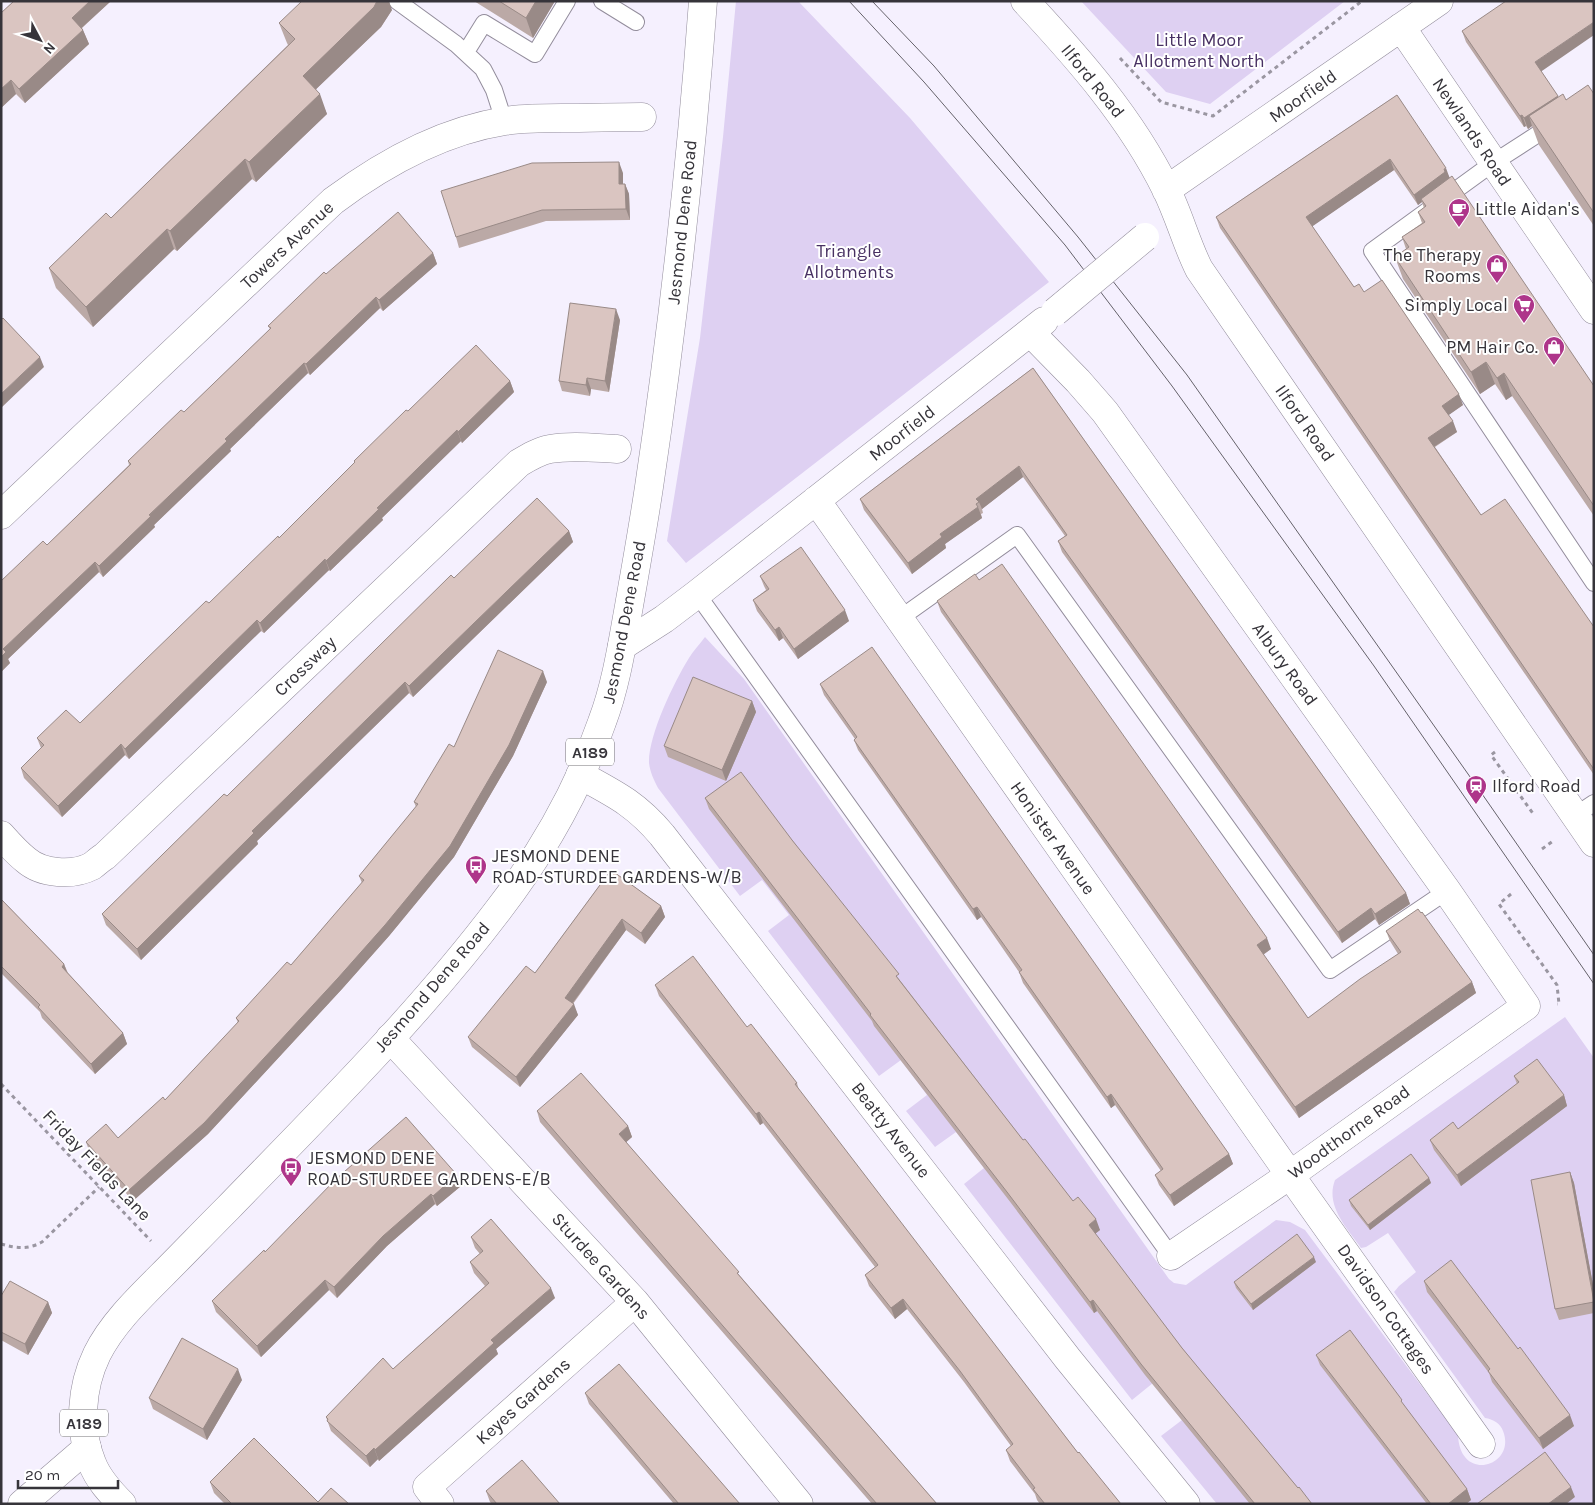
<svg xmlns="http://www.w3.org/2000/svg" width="1595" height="1505" font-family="Karla,sans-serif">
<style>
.green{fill:#ded0f2}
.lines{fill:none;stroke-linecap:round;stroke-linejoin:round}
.service-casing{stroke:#938d9c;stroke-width:18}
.minor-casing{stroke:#938d9c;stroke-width:29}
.primary-casing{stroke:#938d9c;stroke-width:29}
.path{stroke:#9a96a1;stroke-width:3;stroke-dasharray:4 4;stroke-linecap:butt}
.service{stroke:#fff;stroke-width:16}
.minor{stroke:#fff;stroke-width:28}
.primary{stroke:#fff;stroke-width:28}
.tram{stroke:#65626a;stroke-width:1}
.minor-bridge-casing{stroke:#938d9c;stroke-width:29;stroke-linecap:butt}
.minor-bridge{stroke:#fff;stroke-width:28}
.wall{fill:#bba9a6}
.shaded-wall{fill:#998a87}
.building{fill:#dac5c1;stroke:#998a87}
.labels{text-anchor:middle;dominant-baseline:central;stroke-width:4;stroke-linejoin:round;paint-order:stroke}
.shield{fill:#fff;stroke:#727175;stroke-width:1}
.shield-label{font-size:16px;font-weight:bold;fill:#36343a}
.park-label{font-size:18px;fill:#483163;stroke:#fff}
.street-label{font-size:18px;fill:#36343a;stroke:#fff}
.poi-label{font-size:18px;fill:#36343a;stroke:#fff;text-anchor:start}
</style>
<rect width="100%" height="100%" fill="#f5f0fe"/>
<!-- green -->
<path class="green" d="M736 1H798L910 118 1049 282 686 563 667 541 700 338 723 137Z
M1081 1H1345L1210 104 1166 92Z
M705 637 744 679 1169 1279 1174 1283 1186 1285 1276 1220 1290 1222 1305 1230 1458 1435C1460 1484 1517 1466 1503 1431 1501 1424 1493 1419 1485 1418L1394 1292 1399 1286 1416 1272 1388 1233 1366 1247 1361 1248C1347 1228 1325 1206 1335 1180L1565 1017 1594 1058V1504H1217L1161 1436 1182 1420 1153 1383 1132 1400 964 1184 984 1168 956 1132 935 1147 906 1111 927 1095 901 1060 879 1076 768 931 789 915 762 880 740 896 658 788C654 780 650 772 649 763 648 736 674 682 689 658 693 651 700 644 705 637Z"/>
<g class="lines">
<!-- service casing -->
<g class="service-casing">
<path id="service" d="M397 1 456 44 483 69 494 90 504 121
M602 1 636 22
M466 52 484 23 535 54 567 1
M1555 123 1493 163 1372 251 1594 583
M697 594 1171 1256
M899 619 1017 535 1330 970 1447 891
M1576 815 1594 803"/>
</g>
<!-- minor casing -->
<g class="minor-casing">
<path id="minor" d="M1025 1C1078 58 1131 118 1166 189 1179 215 1186 243 1199 269L1594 843
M1401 27 1594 310
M1166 190 1439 1
M1030 332 1078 381 1105 412 1447 891 1526 1006 1290 1175 1171 1256
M816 500 1290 1175 1481 1444
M1 515 333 201C384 163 441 131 505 121 524 118 543 118 562 118 589 118 615 117 642 117
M622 646 664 619 697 594 1044 321
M580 775C615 794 636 804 662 835L1068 1359 1186 1504
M1 835C9 844 17 853 26 860 42 874 73 876 92 866 96 863 100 859 105 856L519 463C529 457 539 451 550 449 572 445 595 448 617 449
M390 1038 635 1302 799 1504
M22 1504 87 1448
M440 1504 427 1487 635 1302"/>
</g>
<!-- primary casing -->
<g class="primary-casing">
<path id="primary" d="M122 1504C110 1492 98 1479 92 1463 78 1429 81 1387 97 1354 112 1324 138 1299 162 1275 184 1253 206 1230 228 1208 321 1112 418 1016 499 909 542 853 578 790 602 722 616 685 622 645 629 606 636 566 643 527 649 487 673 326 691 164 703 1"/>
</g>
<!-- path -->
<path class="path" d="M1120 58 1161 102 1213 116 1362 1
M1495 752 1491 755 1534 815
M1542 849 1553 841 1552 840
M1511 894 1499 904 1557 985 1559 1004H1557
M1 1084 151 1241
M1 1244C16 1248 28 1250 42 1242L99 1187"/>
<!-- service -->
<use href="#service" class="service"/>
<!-- minor -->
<use href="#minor" class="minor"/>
<!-- primary -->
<use href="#primary" class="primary"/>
<!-- tram -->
<path class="tram" d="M849 1 924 82 1065 245 1172 386 1374 666 1594 984
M872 1 934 66 1078 237 1187 375 1480 791 1594 955"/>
<!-- minor-bridge casing -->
<g class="minor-bridge-casing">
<path id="minor-bridge" d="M1055 312 1145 237"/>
</g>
<!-- minor-bridge -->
<use href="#minor-bridge" class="minor-bridge"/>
</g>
<!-- wall -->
<path class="wall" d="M14 1H111L82 28 89 44 25 103 16 94 1 108V13Z
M474 1H555L533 38Z
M392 10 381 27 316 89 327 114 256 182 252 179 177 251 174 249 93 327 56 288 49 268 111 218 288 45 287 43 279 23Z
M1462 31 1541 71 1558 97 1566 100 1594 94V226L1539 145 1532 126 1528 129 1526 126 1524 127 1466 42Z
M1397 95 1450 178 1594 386V516L1512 396 1506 400 1495 384 1480 394 1403 279 1395 257 1406 249 1402 237 1422 223 1418 212 1424 208 1422 202 1418 205 1394 170 1312 226 1354 287 1364 292 1463 405 1448 415 1457 432 1435 447 1481 515 1594 627V775L1220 228 1216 217Z
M623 173V184H625L629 194 630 220 546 221 459 248 456 237Z
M433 253 437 264 383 311 380 308 310 375 308 373 230 449 231 451 154 525 155 527 103 577 99 572 8 659 10 663 1 672 47 545 129 465 128 461 184 412 270 329 268 326 326 274Z
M620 320 609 392 591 389 590 396 562 391 559 381Z
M1033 368 1406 893 1410 904 1379 925 1375 919 1342 943 1062 552 1058 541 1065 536 1023 477 982 509 983 513 981 514 982 518 945 544 946 548 912 574 864 510 860 499Z
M510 381 514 392 462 443 461 441 382 518 383 520 330 571 329 570 264 633 261 631 129 759 125 755 62 817 24 778 21 768 41 748 37 738 80 723 279 538 354 463V461L408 411Z
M569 531 573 542 413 697 409 693 257 841 258 844 141 960 106 925 102 914 227 796 454 578Z
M760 576 849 621 798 659 783 638 779 641 757 611 753 600 766 590 764 586Z
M937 601 1271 949 1263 955 1308 1018 1398 954 1390 941 1386 931 1472 982 1476 993 1299 1118 941 612Z
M547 682 513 756 454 857 389 936 342 989 208 1134 133 1201 90 1153 86 1142 118 1138 165 1100 238 1023 236 1018 291 965 362 883 359 876 416 807 414 802 454 747Z
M820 684 1229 1154 1233 1164 1174 1206 1159 1185 1155 1175 1161 1171 1115 1105 1111 1108 1023 983 1019 972 981 917 977 920 858 750 854 740 855 739 824 695Z
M752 701 756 712 726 781 668 757 664 746Z
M705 798 792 840 1023 1140 1073 1201 1100 1230 1095 1234 1182 1348 1298 1488 1312 1504H1250L1145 1375 1097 1311 1094 1313 1011 1203 874 1026 872 1021 709 809Z
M611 870 661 906 665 917 645 944 626 930 573 1004 578 1015 520 1087 472 1047 468 1037 535 973Z
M1 899 64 964 68 973 123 1033 127 1044 95 1074 42 1018 40 1012 1 973Z
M655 985 747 1027 797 1083 799 1091 1078 1453 1121 1504H1040L1037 1500 1035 1494 1010 1461 1006 1450 1011 1446 964 1382 907 1309 895 1319 869 1286 865 1275 875 1267 763 1123 760 1125 659 996Z
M1514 1076 1564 1095 1567 1106 1461 1186 1434 1150 1430 1140 1458 1129 1517 1084Z
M537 1111 628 1126 632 1137 626 1142 741 1277 937 1504H872L540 1122Z
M1570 1172 1574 1183 1594 1290V1313L1559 1320 1555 1309Z
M457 1175 461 1186 437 1206 435 1204 387 1246 337 1298 329 1290 261 1357 216 1312 212 1301 265 1252Z
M1429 1178 1431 1183 1370 1230 1351 1206 1349 1200Z
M471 1237 555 1298 496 1349 498 1354 379 1461 378 1459 370 1467 331 1431 326 1417 393 1369 485 1286 474 1273 470 1262 480 1254 475 1248Z
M1316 1262 1253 1310 1236 1288 1234 1282Z
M1424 1281 1574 1426 1543 1449 1492 1382 1489 1373 1427 1292Z
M1 1296 48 1302 52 1313 28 1355 1 1340Z
M1316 1355 1467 1489 1471 1500 1466 1504H1427L1320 1365Z
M242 1380 207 1440 153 1409 149 1398Z
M585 1393 740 1504H674L589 1404Z
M210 1482 318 1502 349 1504H225L214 1493Z
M486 1491 560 1504H492L490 1502Z"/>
<!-- shaded-wall -->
<path class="shaded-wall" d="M90 1H111L77 32 72 18Z
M377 1H389L392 10 381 27 310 95 303 76Z
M536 1H555L533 38 526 18Z
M1594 22V35L1539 73 1535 62Z
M83 30 89 44 25 103 19 89Z
M11 80 16 94 1 108V89Z
M320 94 327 114 256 182 249 162Z
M1558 96 1562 107 1529 116 1532 126 1528 129 1524 118Z
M1522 115 1526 126 1524 127 1520 116Z
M245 159 252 179 177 251 170 231Z
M1390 159 1394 170 1310 228 1306 217Z
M619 162 623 173V195L619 184Z
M1446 168 1450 179 1421 199 1422 202 1418 205 1414 195Z
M625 184 629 194 630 220 626 209Z
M167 229 174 249 93 327 86 307Z
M433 253 437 264 383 311 379 300Z
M376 297 380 308 310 375 306 364Z
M616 309 620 320 609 392 605 381Z
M40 357 44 367 1 408V394Z
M1486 362 1495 384 1480 394 1471 372Z
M304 363 308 373 230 449 231 451 154 525 155 527 103 577 99 566 225 439Z
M1504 373 1512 396 1506 400 1497 378Z
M587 378 591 389 590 396 586 385Z
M510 381 514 392 462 443 458 432Z
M1459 394 1463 405 1446 417 1442 406Z
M1453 421 1457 432 1432 448 1428 438Z
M457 430 461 441 382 518 383 520 330 571 326 561 377 508Z
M1019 466 1023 477 982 509 979 502 976 499Z
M978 507 982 518 945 544 946 548 912 574 908 563 940 534Z
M569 531 573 542 413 697 409 686Z
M325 559 329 570 264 633 260 623Z
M95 562 99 572 8 659 10 663 1 672V657L3 649Z
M845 610 849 621 798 659 794 649Z
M257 620 261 631 129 759 125 749Z
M779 627 783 638 779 641 775 630Z
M543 671 547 682 513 756 454 857 389 936 342 989 208 1134 133 1201 129 1190Z
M405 682 409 693 257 841 258 844 141 960 137 949 252 831Z
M752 701 756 712 726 781 722 770Z
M121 744 125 755 62 817 58 806Z
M1406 893 1410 904 1379 925 1375 914Z
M661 906 665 917 645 944 641 933Z
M977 907 981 917 977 920 973 909Z
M1371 908 1375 919 1342 943 1338 932Z
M622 919 626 930 569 1008 565 998Z
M1267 938 1271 949 1261 956 1257 945Z
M64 964 68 975 62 967Z
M1472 982 1476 993 1299 1118 1295 1107Z
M574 1004 578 1015 520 1087 516 1077Z
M123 1033 127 1044 95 1074 91 1064Z
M1111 1094 1115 1105 1111 1108 1107 1097Z
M1564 1095 1567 1106 1461 1186 1457 1175Z
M759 1112 763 1123 760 1125 756 1114Z
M628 1126 632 1137 623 1145 619 1134Z
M1229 1154 1233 1164 1174 1206 1170 1195Z
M1570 1172 1574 1183 1594 1290V1301Z
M457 1175 461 1186 437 1206 433 1196Z
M1429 1178 1431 1183 1370 1230 1368 1225Z
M431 1194 435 1204 387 1246 337 1298 334 1287 383 1236Z
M1096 1219 1100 1230 1092 1236 1089 1225Z
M1314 1257 1316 1262 1253 1310 1251 1304Z
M325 1280 329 1290 261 1357 257 1346Z
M551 1288 555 1298 496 1349 498 1354 379 1461 375 1450 491 1340Z
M903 1299 907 1309 895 1319 891 1308Z
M1093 1300 1097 1311 1094 1313 1090 1302Z
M48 1302 52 1313 28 1355 25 1344Z
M238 1369 242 1380 207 1440 203 1429Z
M1570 1415 1574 1426 1543 1449 1539 1438Z
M374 1448 378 1459 370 1467 366 1456Z
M1571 1487 1575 1497 1566 1504H1548Z
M1467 1489 1471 1500 1466 1504H1448Z"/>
<!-- building -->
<path class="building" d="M14 1H90L72 18 83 30 19 89 11 80 1 89V13Z
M302 1H377L374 7 303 76 320 94 249 162 245 159 170 231 167 229 86 307 49 268 106 213 111 218 295 39 279 23Z
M499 1H536L526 18Z
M1506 1H1594V22L1535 62 1558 96 1524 118 1522 115 1520 116 1462 31Z
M1588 85 1594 94V213L1529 116 1563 94 1566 100Z
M1397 95 1446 168 1444 169 1445 172 1414 195 1390 159 1306 217 1354 287 1359 284 1364 292 1382 280 1459 394 1442 406 1453 421 1428 438 1481 515 1505 499 1594 627V767L1593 768 1216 217Z
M619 162V184H625L626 209 542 210 456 237 441 191 532 163Z
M1452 176 1594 386V506L1504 373 1497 378 1486 362 1471 372 1395 257 1409 247 1402 237 1425 222 1418 212 1426 206 1421 199Z
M398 212 433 253 379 300 376 297 306 364 304 363 225 439 227 441 149 515 151 516 99 566 95 562 3 649 6 652 1 657V581L43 541 47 545 131 464 128 461 181 410 184 412 271 328 268 326 324 272 326 274Z
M570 303 616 309 605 381 587 378 586 385 559 381Z
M3 318 40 357 1 394V320Z
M476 345 510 381 458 432 457 430 377 508 379 509 326 561 325 559 260 623 257 620 125 749 121 744 58 806 21 768 44 745 37 738 66 710 80 723 206 601 209 603 278 536 279 538 355 462 354 461 406 410 408 411Z
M1033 368 1406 893 1375 914 1371 908 1338 932 1058 541 1067 535 1019 466 976 499 979 502 976 504 978 507 940 534 942 537 908 563 860 499Z
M537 498 569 531 409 686 405 682 252 831 254 833 137 949 102 914 224 794 227 796 451 575 454 578Z
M801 547 845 610 794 649 779 627 775 630 753 600 769 589 760 576Z
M1002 564 1267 938 1257 945 1308 1018 1360 979 1401 952 1386 931 1418 909 1421 913 1422 912 1472 982 1295 1107 937 601 975 574 979 580Z
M872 647 1229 1154 1170 1195 1155 1175 1163 1169 1111 1094 1107 1097 1019 972 1022 970 977 907 973 909 854 740 857 737 820 684Z
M498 650 543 671 509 745 450 846 385 925 338 978 204 1123 129 1190 86 1142 106 1124 118 1138 163 1097 165 1100 239 1021 236 1018 287 962 291 965 364 880 359 876 418 804 414 802 449 744 454 747Z
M693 677 752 701 722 770 664 746Z
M741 772 792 840 899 974 896 976 1023 1140 1025 1139 1073 1201 1078 1197 1096 1219 1089 1225 1182 1348 1298 1488 1299 1487 1312 1504H1255L1141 1364 1093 1300 1090 1302 1007 1192 870 1015 871 1014 842 976 705 798Z
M611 870 661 906 641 933 622 919 565 998 574 1004 516 1077 468 1037 526 966 535 973Z
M1 899 64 964 62 967 123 1033 91 1064 38 1007 40 1005 1 966Z
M693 956 747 1027 751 1024 797 1083 795 1084 1078 1453 1079 1452 1121 1504H1045L1033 1489 1035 1488 1006 1450 1013 1444 960 1371 903 1299 891 1308 865 1275 878 1265 759 1112 756 1114 655 985Z
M1537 1059 1564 1095 1457 1175 1430 1140 1453 1122 1458 1129 1519 1082 1514 1076Z
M581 1073 628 1126 619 1134 739 1272 737 1273 773 1315 937 1504H877L537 1111Z
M406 1117 457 1175 433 1196 431 1194 383 1236 334 1287 325 1280 257 1346 212 1301 264 1250 265 1252 335 1180Z
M1411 1154 1429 1178 1368 1225 1349 1200Z
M1570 1172 1594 1302 1555 1309 1531 1180Z
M491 1219 551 1288 491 1340 494 1343 375 1450 374 1448 366 1456 327 1421 328 1419 326 1417 383 1358 393 1369 489 1283 470 1262 483 1251 471 1237Z
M1297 1234 1314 1257 1251 1304 1234 1282Z
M1451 1260 1518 1349 1520 1347 1570 1415 1539 1438 1488 1371 1490 1369 1424 1281Z
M10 1281 48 1302 25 1344 1 1332V1296Z
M1350 1330 1402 1400 1401 1401 1467 1489 1448 1504H1431L1316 1355Z
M182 1338 238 1369 203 1429 149 1398Z
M619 1364 740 1504H679L585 1393Z
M254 1438 318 1502 331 1488 349 1504H232L210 1482Z
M1545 1452 1571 1487 1548 1504H1477Z
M522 1460 560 1504H497L486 1491Z"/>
<!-- icons -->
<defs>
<g id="cafe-pin" transform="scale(1.125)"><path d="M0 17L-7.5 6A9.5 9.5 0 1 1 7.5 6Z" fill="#ae358a" stroke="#fff"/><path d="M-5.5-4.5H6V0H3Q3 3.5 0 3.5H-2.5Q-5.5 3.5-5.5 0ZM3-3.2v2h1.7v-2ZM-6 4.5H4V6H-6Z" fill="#fff"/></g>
<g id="shop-pin" transform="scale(1.125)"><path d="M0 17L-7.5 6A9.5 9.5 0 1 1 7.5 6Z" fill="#ae358a" stroke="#fff"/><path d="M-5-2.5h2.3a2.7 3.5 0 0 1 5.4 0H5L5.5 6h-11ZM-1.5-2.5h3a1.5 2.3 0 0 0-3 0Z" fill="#fff"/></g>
<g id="supermarket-pin" transform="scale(1.125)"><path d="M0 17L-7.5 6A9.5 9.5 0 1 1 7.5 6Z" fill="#ae358a" stroke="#fff"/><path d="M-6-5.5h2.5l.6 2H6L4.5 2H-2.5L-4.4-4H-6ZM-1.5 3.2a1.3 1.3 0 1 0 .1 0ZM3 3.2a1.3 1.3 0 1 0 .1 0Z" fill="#fff"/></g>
<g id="station-pin" transform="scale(1.125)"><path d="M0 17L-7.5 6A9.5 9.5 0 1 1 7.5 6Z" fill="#ae358a" stroke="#fff"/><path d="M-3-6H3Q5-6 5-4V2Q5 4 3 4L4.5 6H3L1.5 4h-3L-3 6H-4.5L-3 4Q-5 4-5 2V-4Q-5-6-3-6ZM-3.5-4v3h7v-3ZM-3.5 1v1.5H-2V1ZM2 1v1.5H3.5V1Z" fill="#fff"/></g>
<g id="bus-pin" transform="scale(1.125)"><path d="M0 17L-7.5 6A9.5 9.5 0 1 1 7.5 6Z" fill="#ae358a" stroke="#fff"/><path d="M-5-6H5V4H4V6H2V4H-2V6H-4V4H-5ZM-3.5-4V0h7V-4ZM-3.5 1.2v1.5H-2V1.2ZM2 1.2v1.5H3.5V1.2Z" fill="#fff"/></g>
</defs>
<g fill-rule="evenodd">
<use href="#cafe-pin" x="1459" y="209"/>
<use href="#shop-pin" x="1497" y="265"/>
<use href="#supermarket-pin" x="1524" y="305"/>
<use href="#shop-pin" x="1554" y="347"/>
<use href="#station-pin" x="1476" y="786"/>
<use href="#bus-pin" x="476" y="866"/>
<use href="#bus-pin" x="291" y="1168"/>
</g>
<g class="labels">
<!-- shield labels -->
<g class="shield">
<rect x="566" y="738.5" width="48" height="27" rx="4"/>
<rect x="60" y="1409.5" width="48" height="27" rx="4"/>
</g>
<g class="shield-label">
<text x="590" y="752">A189</text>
<text x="84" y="1423">A189</text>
</g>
<!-- park labels -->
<g class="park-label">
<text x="1199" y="40">Little Moor<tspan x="1199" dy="21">Allotment North</tspan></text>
<text x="849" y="251">Triangle<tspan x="849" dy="21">Allotments</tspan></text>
</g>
<!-- street labels -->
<g class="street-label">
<text transform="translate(1093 81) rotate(51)">Ilford Road</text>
<text transform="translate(1303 96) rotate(-35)">Moorfield</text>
<text transform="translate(1472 132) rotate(56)">Newlands Road</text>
<text transform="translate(682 222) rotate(-84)">Jesmond Dene Road</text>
<text transform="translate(287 245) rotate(-43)">Towers Avenue</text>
<text transform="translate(1305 423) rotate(55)">Ilford Road</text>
<text transform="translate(902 433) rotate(-38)">Moorfield</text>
<text transform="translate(624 622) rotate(-79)">Jesmond Dene Road</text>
<text transform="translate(1285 664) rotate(54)">Albury Road</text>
<text transform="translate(305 666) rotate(-44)">Crossway</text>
<text transform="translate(1053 838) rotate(55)">Honister Avenue</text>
<text transform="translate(432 987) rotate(-49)">Jesmond Dene Road</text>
<text transform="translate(891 1130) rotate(52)">Beatty Avenue</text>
<text transform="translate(1349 1132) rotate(-36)">Woodthorne Road</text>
<text transform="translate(97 1165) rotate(46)">Friday Fields Lane</text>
<text transform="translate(601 1266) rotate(48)">Sturdee Gardens</text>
<text transform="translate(1386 1309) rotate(55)">Davidson Cottages</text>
<text transform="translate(523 1401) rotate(-42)">Keyes Gardens</text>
</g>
<!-- poi labels -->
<g class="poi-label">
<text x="1475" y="209">Little Aidan's</text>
<text x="1481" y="255" text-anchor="end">The Therapy<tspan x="1481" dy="21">Rooms</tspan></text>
<text x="1508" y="305" text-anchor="end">Simply Local</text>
<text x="1538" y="347" text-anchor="end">PM Hair Co.</text>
<text x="1492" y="786">Ilford Road</text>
<text x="492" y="856">JESMOND DENE<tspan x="492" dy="21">ROAD-STURDEE GARDENS-W/B</tspan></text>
<text x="307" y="1158">JESMOND DENE<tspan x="307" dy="21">ROAD-STURDEE GARDENS-E/B</tspan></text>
</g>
</g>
<!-- border -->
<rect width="1595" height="1505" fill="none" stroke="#36343a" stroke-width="5"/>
<!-- north arrow -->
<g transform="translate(40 40) rotate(131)" stroke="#ffffff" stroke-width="4" paint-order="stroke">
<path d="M0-4L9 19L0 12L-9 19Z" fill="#36343a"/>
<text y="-8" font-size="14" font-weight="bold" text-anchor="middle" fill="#36343a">N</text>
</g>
<!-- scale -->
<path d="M18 1480v8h100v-8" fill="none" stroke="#36343a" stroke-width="2.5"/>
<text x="25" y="1480" font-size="15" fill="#36343a" stroke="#ffffff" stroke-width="4" paint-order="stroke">20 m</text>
</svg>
